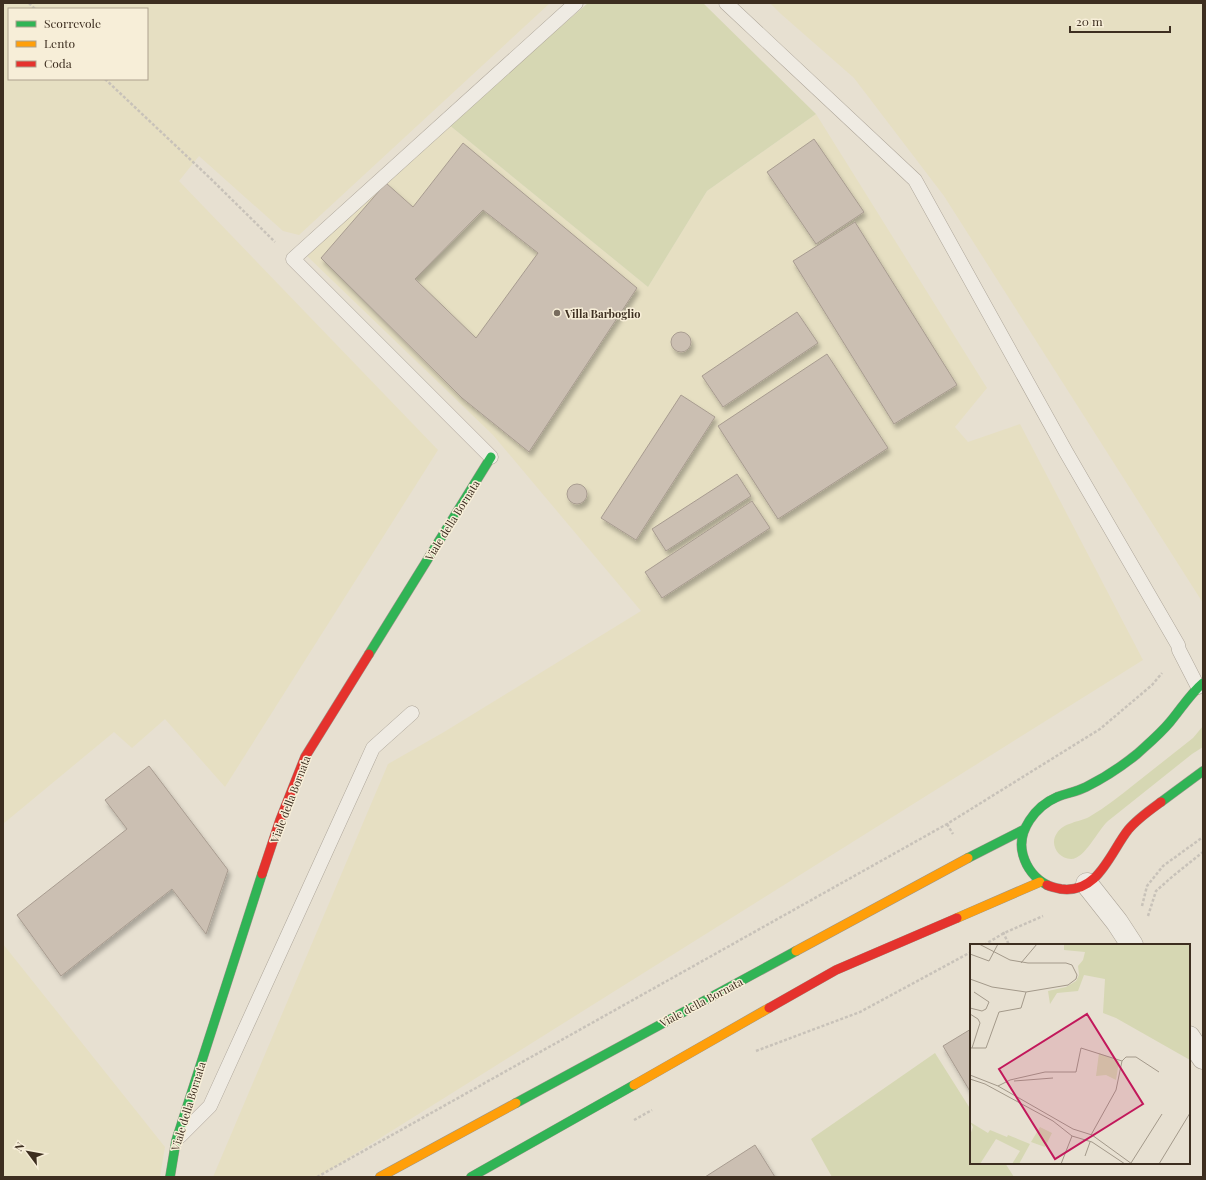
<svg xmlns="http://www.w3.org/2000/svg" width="1206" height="1180" font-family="'Playfair Display',serif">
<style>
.farmland{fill:#e6dfc2;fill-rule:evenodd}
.green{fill:#d6d7b3}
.building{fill:#cbbfb2;stroke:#a89c90;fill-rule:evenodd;filter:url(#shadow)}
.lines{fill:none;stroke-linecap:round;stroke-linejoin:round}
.lane-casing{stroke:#ada599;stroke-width:15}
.street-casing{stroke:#ada599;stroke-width:23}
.fast-casing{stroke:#9c958a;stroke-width:10}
.slow-casing{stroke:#9c958a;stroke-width:10}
.jam-casing{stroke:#9c958a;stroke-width:10}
.path{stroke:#c8c2b9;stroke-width:2.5;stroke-dasharray:3 2;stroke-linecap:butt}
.lane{stroke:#efebe3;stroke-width:14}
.street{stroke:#efebe3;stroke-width:22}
.fast{stroke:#30b455;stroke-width:9}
.slow{stroke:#ff9f0a;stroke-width:9}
.jam{stroke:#e5322d;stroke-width:9}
.poi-dot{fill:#786c5e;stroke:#f7eed8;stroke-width:1.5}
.labels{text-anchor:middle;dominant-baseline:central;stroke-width:3;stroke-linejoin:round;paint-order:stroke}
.poi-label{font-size:11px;font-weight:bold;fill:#3d2e20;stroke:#f7eed8;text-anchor:start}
.street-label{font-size:11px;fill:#3d2e20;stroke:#f7eed8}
.inset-road{fill:none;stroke:#a3998a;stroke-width:1}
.view{fill:#c2185b;fill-opacity:0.15;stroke:#c2185b;stroke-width:2}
.inset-edge{fill:none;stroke:#3d2e20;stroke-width:2}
</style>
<defs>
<filter id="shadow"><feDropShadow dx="2.5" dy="4.5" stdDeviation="2" flood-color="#0004"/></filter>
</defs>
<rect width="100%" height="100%" fill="#e7e0d1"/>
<!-- farmland -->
<path class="farmland" d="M3 3H550L299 235 283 231 199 156 179 181 438 450 225 787 165 719 132 748 114 732 3 824ZM9 9H147V79H9Z
M770 3H1203V603L944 196 854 78 781 14Z
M816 114 987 388 955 427 968 442 1020 424 1143 660 318 1177H213L388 764 444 732 641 611 493 435 307 256 448 124 648 287 707 191Z
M3 944 165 1147 160 1177H3Z"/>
<!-- green -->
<path class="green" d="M588 3H703L816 114 707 191 648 287 448 124Z
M1203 726V747L1192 754 1108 821C1097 831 1085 859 1071 859 1058 859 1049 844 1057 833 1063 823 1079 822 1089 817 1106 807 1121 795 1136 783 1155 768 1174 753 1193 738Z
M935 1053 971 1110V1163H1005L1014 1177H832L811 1139Z"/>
<!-- building -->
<path class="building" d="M814 139 864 212 816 244 767 172Z
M463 143 637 288 529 452 462 398 321 258 386 183 413 207ZM483 210 538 253 476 338 415 279Z
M855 222 957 385 894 424 793 261Z
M797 312 818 343 723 407 702 376Z
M671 342a10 10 0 1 1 20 0a10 10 0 1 1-20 0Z
M827 354 888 448 778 519 718 426Z
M681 395 715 417 636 540 601 518Z
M737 474 751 496 666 551 652 529Z
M567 494a10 10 0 1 1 20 0a10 10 0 1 1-20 0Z
M752 501 770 528 662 598 645 572Z
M149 766 228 870 206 934 172 889 61 976 17 915 127 829 105 800Z
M971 1029V1093L943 1046Z
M755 1145 775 1177H705Z"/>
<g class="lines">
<!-- lane casing -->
<g class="lane-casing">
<path id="lane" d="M726 3 915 180 1066 452 1178 645 1179 650 1198 687
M491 457 293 259 576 3
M180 1136 210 1106 373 748 412 713"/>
</g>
<!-- street casing -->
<g class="street-casing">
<path id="street" d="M1087 884 1117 922 1132 945
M1189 1037 1203 1058"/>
</g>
<!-- fast casing -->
<g class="fast-casing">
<path id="fast" d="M369 654 491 457
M1161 802 1203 771
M968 858 1023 830
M1047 885C1034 878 1027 869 1023 855 1016 831 1036 806 1057 797 1067 793 1076 792 1086 787 1104 778 1121 767 1137 754 1148 744 1160 734 1170 722 1181 709 1190 694 1203 683
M516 1103 796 951
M170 1177 176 1141 262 874
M471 1177 634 1085"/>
</g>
<!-- slow casing -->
<g class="slow-casing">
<path id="slow" d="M957 918 1040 882
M796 951 968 858
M634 1085 769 1008
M380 1177 516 1103"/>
</g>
<!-- jam casing -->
<g class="jam-casing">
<path id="jam" d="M262 874 280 820 305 757 369 654
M1047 885C1051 887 1056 888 1061 889 1098 894 1110 853 1128 830 1137 819 1150 810 1161 802
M769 1008 836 970 957 918"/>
</g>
<!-- path -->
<path class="path" d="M29 3 35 9
M105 79 211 179 275 242
M947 824 953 834
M1142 906 1147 886 1163 866 1203 837
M1148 916 1156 891 1173 876 1203 852
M1003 932 1009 945
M984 945 1004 933 1043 916
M756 1051 860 1012 971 952
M634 1120 652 1110
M317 1177 947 824 1100 729 1152 685 1162 673"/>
<!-- lane -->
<use href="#lane" class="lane"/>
<!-- street -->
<use href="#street" class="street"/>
<!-- fast -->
<use href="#fast" class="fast"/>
<!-- slow -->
<use href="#slow" class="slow"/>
<!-- jam -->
<use href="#jam" class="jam"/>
</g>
<!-- markers -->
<circle class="poi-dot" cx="557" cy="313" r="4"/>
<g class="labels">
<!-- poi labels -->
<g class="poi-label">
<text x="565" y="313">Villa Barboglio</text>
</g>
<!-- street labels -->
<g class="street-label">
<text transform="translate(452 520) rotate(-58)">Viale della Bornata</text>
<text transform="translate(290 799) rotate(-69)">Viale della Bornata</text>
<text transform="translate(701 1002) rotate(-28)">Viale della Bornata</text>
<text transform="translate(188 1106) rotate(-73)">Viale della Bornata</text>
</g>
</g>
<!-- overview -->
<g transform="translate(970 944)">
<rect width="220" height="220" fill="#e7e0d1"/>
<path d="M94 0H220V116L146 74 133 69 135 35 114 31 108 47 87 49 80 60 78 47 96 43 106 37 109 31 108 22 113 16 115 8 94 6ZM129 109 149 117 146 136 136 131 126 132ZM0 178 18 189 20 186 37 193 38 191 60 200 49 220H42L50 207 26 195 10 220 0 219V191L3 183ZM70 183 82 189 75 203 61 198Z" fill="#d6d7b3"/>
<path class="inset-road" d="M0 10 19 17 28 0M51 19 67 0M0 35 22 43 56 48 98 41 106 35 107 31 102 21 96 19H58L40 16 9 0M0 64 12 67 16 65 19 58 4 48M0 70 8 75 10 79 2 104M0 104H16L29 68 51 64 56 48M0 131 28 142 103 185 122 191 162 220M0 135 15 140 83 177 102 192 122 198 155 220M44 137 83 134M28 142 40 136 75 128H106L111 104 152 117M121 191 146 146 152 117 156 113H166L189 128M115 212 120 198M161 219 192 170M91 220 102 192M189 220 220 169"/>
<path class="view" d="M117 70 173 160 85 215 29 125Z"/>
<rect width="220" height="220" class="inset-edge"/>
</g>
<!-- border -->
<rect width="1206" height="1180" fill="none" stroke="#3d2e20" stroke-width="8"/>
<!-- legend -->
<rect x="8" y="8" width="140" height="72" fill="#f7eed8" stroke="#ada18e"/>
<rect x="16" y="21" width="20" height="6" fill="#30b455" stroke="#ada18e"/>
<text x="44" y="28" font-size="12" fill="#3d2e20">Scorrevole</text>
<rect x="16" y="41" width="20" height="6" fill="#ff9f0a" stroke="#ada18e"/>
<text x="44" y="48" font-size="12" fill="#3d2e20">Lento</text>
<rect x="16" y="61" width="20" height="6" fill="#e5322d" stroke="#ada18e"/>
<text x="44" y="68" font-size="12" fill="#3d2e20">Coda</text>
<!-- north arrow -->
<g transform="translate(28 1152) rotate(302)" stroke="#f7eed8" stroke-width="3" paint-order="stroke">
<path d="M0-3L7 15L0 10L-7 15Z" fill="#3d2e20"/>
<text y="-6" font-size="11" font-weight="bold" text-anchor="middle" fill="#3d2e20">N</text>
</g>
<!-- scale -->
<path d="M1070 26v6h100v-6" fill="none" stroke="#3d2e20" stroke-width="2"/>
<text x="1076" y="26" font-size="12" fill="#3d2e20" stroke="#f7eed8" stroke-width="3" paint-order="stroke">20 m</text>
</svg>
